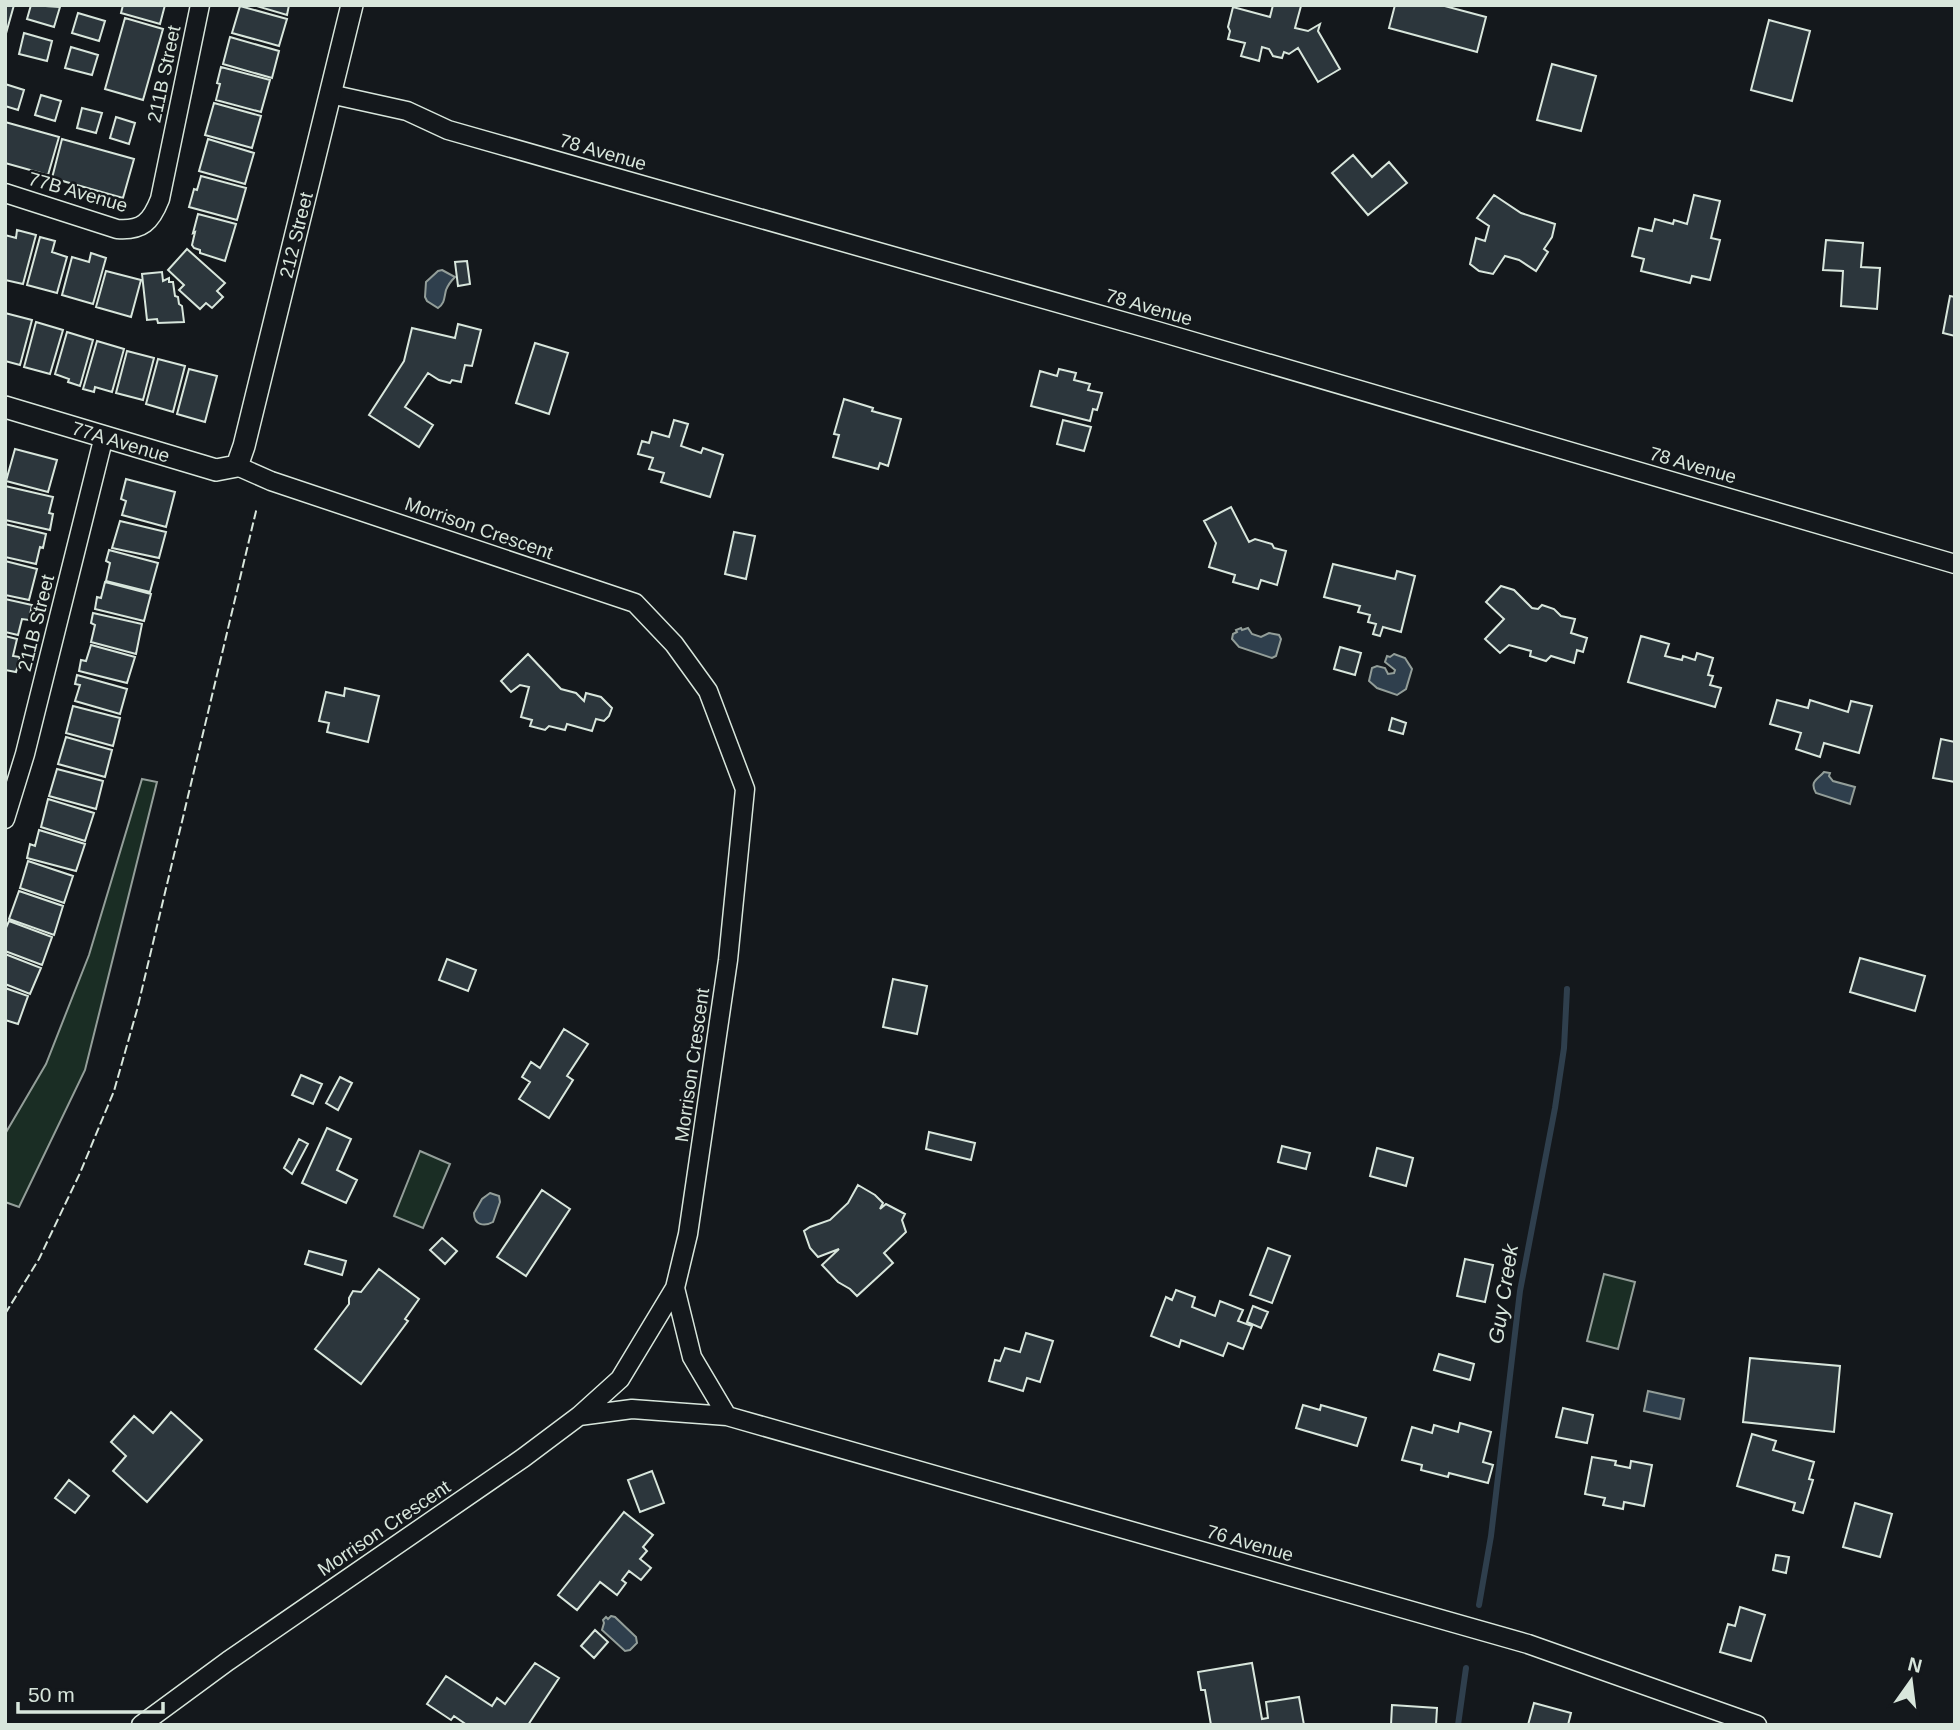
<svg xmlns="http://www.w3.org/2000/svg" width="1960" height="1730" font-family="Arial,sans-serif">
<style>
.green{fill:#1a2d24;stroke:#939e99;stroke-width:2}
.water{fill:#2f3f4d;stroke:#939e99;stroke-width:2}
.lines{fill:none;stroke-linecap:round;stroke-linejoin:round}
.stream{stroke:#2f3f4d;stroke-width:6}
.building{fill:#2c363c;stroke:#d8e6dc;stroke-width:2}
.minor-casing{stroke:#d8e6dc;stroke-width:21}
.tertiary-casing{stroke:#d8e6dc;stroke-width:24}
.minor{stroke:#14181c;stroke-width:18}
.tertiary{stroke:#14181c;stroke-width:21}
.fence{stroke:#d8e6dc;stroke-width:2;stroke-dasharray:9 3.5;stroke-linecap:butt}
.labels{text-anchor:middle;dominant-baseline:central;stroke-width:5;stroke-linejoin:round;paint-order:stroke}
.street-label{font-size:19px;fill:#d8e6dc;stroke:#14181c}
.water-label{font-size:21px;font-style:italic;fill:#d8e6dc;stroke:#14181c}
</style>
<rect width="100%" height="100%" fill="#14181c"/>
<!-- green -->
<path class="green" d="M142 779 157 782 85 1070 19 1207 5 1202V1134L46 1064 89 955Z
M420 1151 450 1164 423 1228 394 1216Z
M1604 1274 1635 1282 1618 1349 1587 1341Z"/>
<!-- water -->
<path class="water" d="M442 270 455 277C452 280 448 285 446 290 444 298 445 303 438 308L427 301 425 297 426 282 438 271Z
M1241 628 1242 630 1248 628 1252 634 1261 637 1269 633 1279 635 1281 639 1276 656 1272 658 1239 647 1232 639 1233 634 1237 632 1236 630Z
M1394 654 1405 658 1412 669 1406 689 1397 695 1377 688 1369 681 1372 668 1377 666 1385 668 1388 674 1394 673 1395 670 1385 662 1387 656 1390 657Z
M1824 772 1830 773 1829 776 1833 781 1855 787 1850 804 1816 793C1809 781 1818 779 1824 772Z
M490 1193 499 1196 500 1202 493 1222C484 1227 474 1225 474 1213L482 1199Z
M1648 1391 1684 1399 1680 1419 1644 1411Z
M611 1616 615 1617 636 1637 637 1643 630 1650 625 1651 602 1630 604 1623 603 1620 606 1617 608 1619Z"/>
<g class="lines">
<!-- stream -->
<path class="stream" d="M1479 1605 1491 1536 1520 1291 1555 1108 1564 1048 1567 989
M1458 1725 1466 1668"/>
</g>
<!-- building -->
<path class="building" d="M5 5H14L5 37Z
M31 5 60 7 54 27 27 19Z
M123 5H165L160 24 121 13Z
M253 5H289L287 15Z
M1273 5 1301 6 1295 28 1308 31 1320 24 1318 31 1340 69 1318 82 1298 48 1289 54 1284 52 1282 58 1273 56 1269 49 1262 47 1259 61 1241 56 1245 43 1228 39 1230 31 1228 27 1233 7 1270 17Z
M1395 5H1441L1486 17 1477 52 1389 28Z
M240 6 287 19 279 46 232 33Z
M78 13 105 21 99 41 72 33Z
M125 18 163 29 143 100 105 89Z
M1769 20 1810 31 1792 101 1751 90Z
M24 33 52 41 47 61 19 54Z
M230 37 279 51 272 78 223 64Z
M71 47 98 55 92 75 65 68Z
M1552 64 1596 76 1581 131 1537 120Z
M221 67 270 80 261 112 216 100 220 84 217 83Z
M5 84 24 90 18 110 5 106Z
M41 95 61 101 55 121 35 115Z
M214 103 261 116 252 148 205 135Z
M82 108 102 113 96 133 77 128Z
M116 117 135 123 129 144 110 138Z
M5 122 59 137 48 175 5 163Z
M62 139 134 159 123 198 52 178Z
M208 139 254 153 245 184 199 171Z
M1353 155 1372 177 1389 162 1407 183 1368 215 1332 173Z
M201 176 246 188 237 220 189 207 194 189 197 190Z
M1494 195 1521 213 1555 224 1552 237 1544 249 1548 252 1536 271 1519 260 1505 256 1493 274 1479 271 1470 264 1476 238 1485 241 1489 226 1477 218Z
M1694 195 1720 201 1711 238 1720 240 1710 280 1692 276 1690 283 1641 271 1644 259 1632 256 1639 228 1652 231 1655 219 1673 224 1674 220 1687 224Z
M198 214 236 224 225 261 200 253V250L194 248 192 245 195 232 193 233Z
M17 230 36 235 23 284 5 280V235L16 238Z
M40 237 55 241 52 252 67 257 57 293 27 285Z
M1826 240 1863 243 1861 267 1880 268 1877 309 1841 306 1843 271 1823 270Z
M187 249 225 283 217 291 223 297 212 308 206 303 200 309 179 290 184 285 168 270Z
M91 253 106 258 93 304 62 295 72 257 89 262Z
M467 261 470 284 458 286 455 262Z
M106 271 141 280 131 317 96 307Z
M162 272 163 281 169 278V282H173L175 296 178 297 179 304 182 306 184 322 158 323 157 319 147 320 142 274Z
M1950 296 1955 297V336L1943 333Z
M5 313 32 320 20 365 5 361Z
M36 322 63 330 50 374 24 367Z
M458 324 481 330 472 366 465 365 461 382 452 380 450 383 439 380 428 373 405 407 433 425 419 447 369 415 404 361 412 328 455 338Z
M67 332 93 340 80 386 68 382 69 379 55 374Z
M97 341 124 349 112 392 95 387 94 392 83 389Z
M535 343 568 353 549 414 516 403Z
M127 351 154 358 143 400 116 393Z
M158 359 185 366 173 412 146 404Z
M189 369 217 376 205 422 177 414Z
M1059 369 1076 373 1074 380 1090 384 1088 390 1102 393 1097 410 1093 409 1090 421 1031 406 1040 371 1057 376Z
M844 399 873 408 872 411 901 419 888 466 880 463 878 469 833 457 839 435 834 434Z
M674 420 688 424 681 446 701 453 703 448 723 455 710 497 661 482 664 473 649 469 653 458 638 454 642 441 649 443 652 432 669 437Z
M1063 420 1091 427 1084 451 1057 444Z
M15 449 57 460 48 492 6 481Z
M126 479 175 492 166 527 122 515 126 501 121 499Z
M5 486 53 497 49 513 53 514 50 530 5 520Z
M1231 507 1249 542 1255 539 1272 544 1274 548 1286 551 1277 585 1261 580 1258 589 1233 582 1235 575 1209 567 1216 543 1204 521Z
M120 521 166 532 159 558 112 548Z
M5 524 46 534 43 548 40 547 36 564 5 557Z
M734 532 755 536 746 579 725 574Z
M109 550 158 563 150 592 106 581 110 563 106 561Z
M5 561 37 569 29 600 5 595Z
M1333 564 1395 579 1397 571 1415 576 1401 632 1383 627 1380 636 1373 634 1376 624 1368 622 1370 615 1358 612 1360 606 1324 597Z
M105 582 151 594 144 621 95 609 97 597 101 598Z
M1501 586 1514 590 1532 608 1538 609 1542 605 1554 609 1561 616 1575 619 1571 633 1587 638 1583 652 1577 650 1574 663 1551 656 1546 661 1530 656 1531 651 1509 645 1500 653 1485 639 1504 619 1486 602Z
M5 599 32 605 29 620 22 619 18 635 5 632Z
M93 613 142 624 136 654 91 642 95 625 91 623Z
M5 636 17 639 13 656 20 657 16 672 5 670Z
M1641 636 1669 644 1665 656 1682 660 1683 656 1695 660 1697 653 1713 658 1708 675 1713 676 1710 685 1721 688 1715 707 1628 682Z
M91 645 135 657 127 683 79 671 81 660 86 661Z
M1340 647 1361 653 1355 675 1334 669Z
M528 654 561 689 576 693 584 701 586 693 601 697 612 708 609 716 604 721 596 719 592 731 567 724 565 730 549 726 545 730 530 726 532 720 521 717 529 687 520 685 511 692 501 681Z
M77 675 127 689 120 714 75 701 80 685 75 684Z
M345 688 379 696 368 742 327 732 329 723 319 721 326 692 344 696Z
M1777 700 1808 708 1810 700 1848 712 1851 701 1872 706 1859 753 1824 743 1820 757 1796 749 1801 733 1770 724Z
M73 706 120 718 113 746 66 733Z
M1392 718 1406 723 1403 734 1389 730Z
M66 737 112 750 105 777 58 764Z
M1941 739 1955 742V782L1933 778Z
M57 769 103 781 96 809 49 796Z
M48 799 94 813 85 841 41 827Z
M39 830 85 844 76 871 27 858 30 844 35 846Z
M28 861 73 876 64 903 20 888Z
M19 891 63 906 54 935 9 919Z
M9 921 52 937 42 965 5 951V930Z
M5 954 41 968 30 994 5 984Z
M1860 958 1925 976 1915 1011 1850 992Z
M447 959 476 970 468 991 439 980Z
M893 979 927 986 917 1034 883 1027Z
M5 988 28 996 18 1024 5 1020Z
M564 1029 588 1044 567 1076 573 1080 549 1118 519 1099 530 1082 522 1077 531 1062 540 1068Z
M301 1075 322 1084 313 1104 292 1095Z
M340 1077 352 1083 338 1110 326 1103Z
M327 1128 351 1139 337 1170 357 1180 346 1203 302 1183Z
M929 1132 975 1143 971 1160 926 1149Z
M299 1139 308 1144 292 1174 284 1168Z
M1282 1146 1310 1153 1306 1169 1278 1162Z
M1377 1148 1413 1158 1406 1186 1370 1176Z
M858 1185 875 1195 883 1203 880 1209 886 1204 905 1214 902 1220 906 1232 884 1253 893 1263 857 1296 850 1289 838 1282 822 1265 839 1249 818 1257 810 1248 804 1231 810 1227 830 1220 848 1203Z
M542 1190 570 1209 526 1276 497 1257Z
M442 1238 457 1251 445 1264 430 1250Z
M1268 1248 1290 1256 1272 1303 1250 1295Z
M309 1251 346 1261 342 1275 305 1264Z
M1465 1259 1493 1265 1485 1302 1457 1296Z
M379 1269 419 1299 405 1319 408 1321 361 1384 315 1349 349 1304V1298L353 1291 361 1292Z
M1176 1290 1195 1297 1192 1307 1215 1316 1220 1301 1243 1310 1238 1321 1252 1326 1243 1349 1228 1343 1223 1356 1181 1340 1179 1347 1151 1336 1166 1297 1172 1300Z
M1253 1306 1268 1312 1261 1328 1247 1322Z
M1026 1333 1053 1341 1040 1382 1027 1378 1023 1391 989 1381 995 1360 1000 1361 1005 1348 1020 1352Z
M1439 1354 1474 1364 1470 1380 1434 1370Z
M1750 1358 1840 1366 1834 1432 1743 1422Z
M1303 1405 1320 1410 1321 1405 1366 1418 1357 1446 1296 1428Z
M1563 1408 1593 1415 1587 1443 1556 1437Z
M171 1412 202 1440 147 1502 113 1471 126 1456 111 1442 134 1416 153 1433Z
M1460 1423 1491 1432 1483 1462 1493 1465 1488 1483 1449 1473 1448 1477 1421 1470 1422 1465 1402 1460 1412 1427 1432 1433 1434 1425 1458 1432Z
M1752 1434 1776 1441 1773 1450 1814 1462 1809 1479 1813 1480 1803 1513 1793 1510 1795 1503 1737 1486Z
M1592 1457 1616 1461 1615 1465 1630 1468 1631 1461 1652 1465 1644 1506 1624 1502 1623 1509 1603 1505 1605 1498 1585 1494Z
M652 1471 664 1503 640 1512 628 1480Z
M69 1480 89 1496 75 1513 55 1498Z
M1855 1503 1892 1514 1880 1557 1843 1547Z
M624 1512 653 1535 643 1547 647 1551 640 1559 651 1568 641 1580 629 1571 622 1580 626 1583 617 1595 600 1582 577 1610 558 1595Z
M1776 1555 1789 1557 1786 1573 1773 1570Z
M1740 1607 1765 1615 1751 1661 1720 1652 1728 1624 1735 1626Z
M595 1630 608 1642 594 1658 581 1646Z
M535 1663 559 1678 528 1725H467L454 1716 451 1720 427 1704 446 1676 492 1706 497 1698 505 1704Z
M1252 1663 1262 1719 1268 1718 1266 1702 1299 1697 1304 1725H1211L1205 1690H1201L1198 1672Z
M1534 1703 1571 1713 1568 1725H1528Z
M1392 1705 1437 1708 1436 1725H1391Z"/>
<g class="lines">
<!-- minor casing -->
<g class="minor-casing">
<path id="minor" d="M330 94 407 111 448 130 1157 331 1955 564
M5 193 117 229C142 231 151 222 160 199L200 5
M5 819 25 754 104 436
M675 1288 692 1357 727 1416
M579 1416 632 1409 727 1416 1528 1644 1757 1725
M141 1725 228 1661 523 1458 579 1416 620 1379 675 1288 688 1234 728 960 745 789 708 691 674 644 635 603 271 481 237 466"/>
</g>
<!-- tertiary casing -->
<g class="tertiary-casing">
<g id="tertiary">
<path id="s1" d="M5 407 216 470 237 466 244 446 352 5"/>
</g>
</g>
<!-- minor -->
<use href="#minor" class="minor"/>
<!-- tertiary -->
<use href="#tertiary" class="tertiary"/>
<!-- fence -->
<path class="fence" d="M5 1314 39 1259 80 1173 114 1091 137 1010 257 507"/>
</g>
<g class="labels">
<!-- street labels -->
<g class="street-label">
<text transform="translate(164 74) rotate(-78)">211B Street</text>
<text transform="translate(603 152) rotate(16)">78 Avenue</text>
<text transform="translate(78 192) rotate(16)">77B Avenue</text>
<text stroke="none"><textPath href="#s1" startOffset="480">212 Street</textPath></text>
<text transform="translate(1149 307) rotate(16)">78 Avenue</text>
<text stroke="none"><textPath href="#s1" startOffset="121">77A Avenue</textPath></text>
<text transform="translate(1693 465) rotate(16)">78 Avenue</text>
<text transform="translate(479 528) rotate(19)">Morrison Crescent</text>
<text transform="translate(36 623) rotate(-76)">211B Street</text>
<text transform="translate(692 1065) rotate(-82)">Morrison Crescent</text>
<text transform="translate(384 1528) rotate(-34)">Morrison Crescent</text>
<text transform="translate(1250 1543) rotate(16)">76 Avenue</text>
</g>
<!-- water labels -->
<g class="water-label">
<text transform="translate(1503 1294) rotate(-81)">Guy Creek</text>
</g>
</g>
<!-- border -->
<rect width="1960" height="1730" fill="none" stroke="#d8e6dc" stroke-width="14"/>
<!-- north arrow -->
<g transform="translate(1911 1681) rotate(14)" stroke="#14181c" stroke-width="5" paint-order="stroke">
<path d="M0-5L12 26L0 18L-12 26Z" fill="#d8e6dc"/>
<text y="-10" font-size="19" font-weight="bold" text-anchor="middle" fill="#d8e6dc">N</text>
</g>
<!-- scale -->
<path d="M18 1702v10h145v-10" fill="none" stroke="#d8e6dc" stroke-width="3.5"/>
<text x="28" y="1702" font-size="21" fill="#d8e6dc" stroke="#14181c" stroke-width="5" paint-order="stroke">50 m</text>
</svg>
